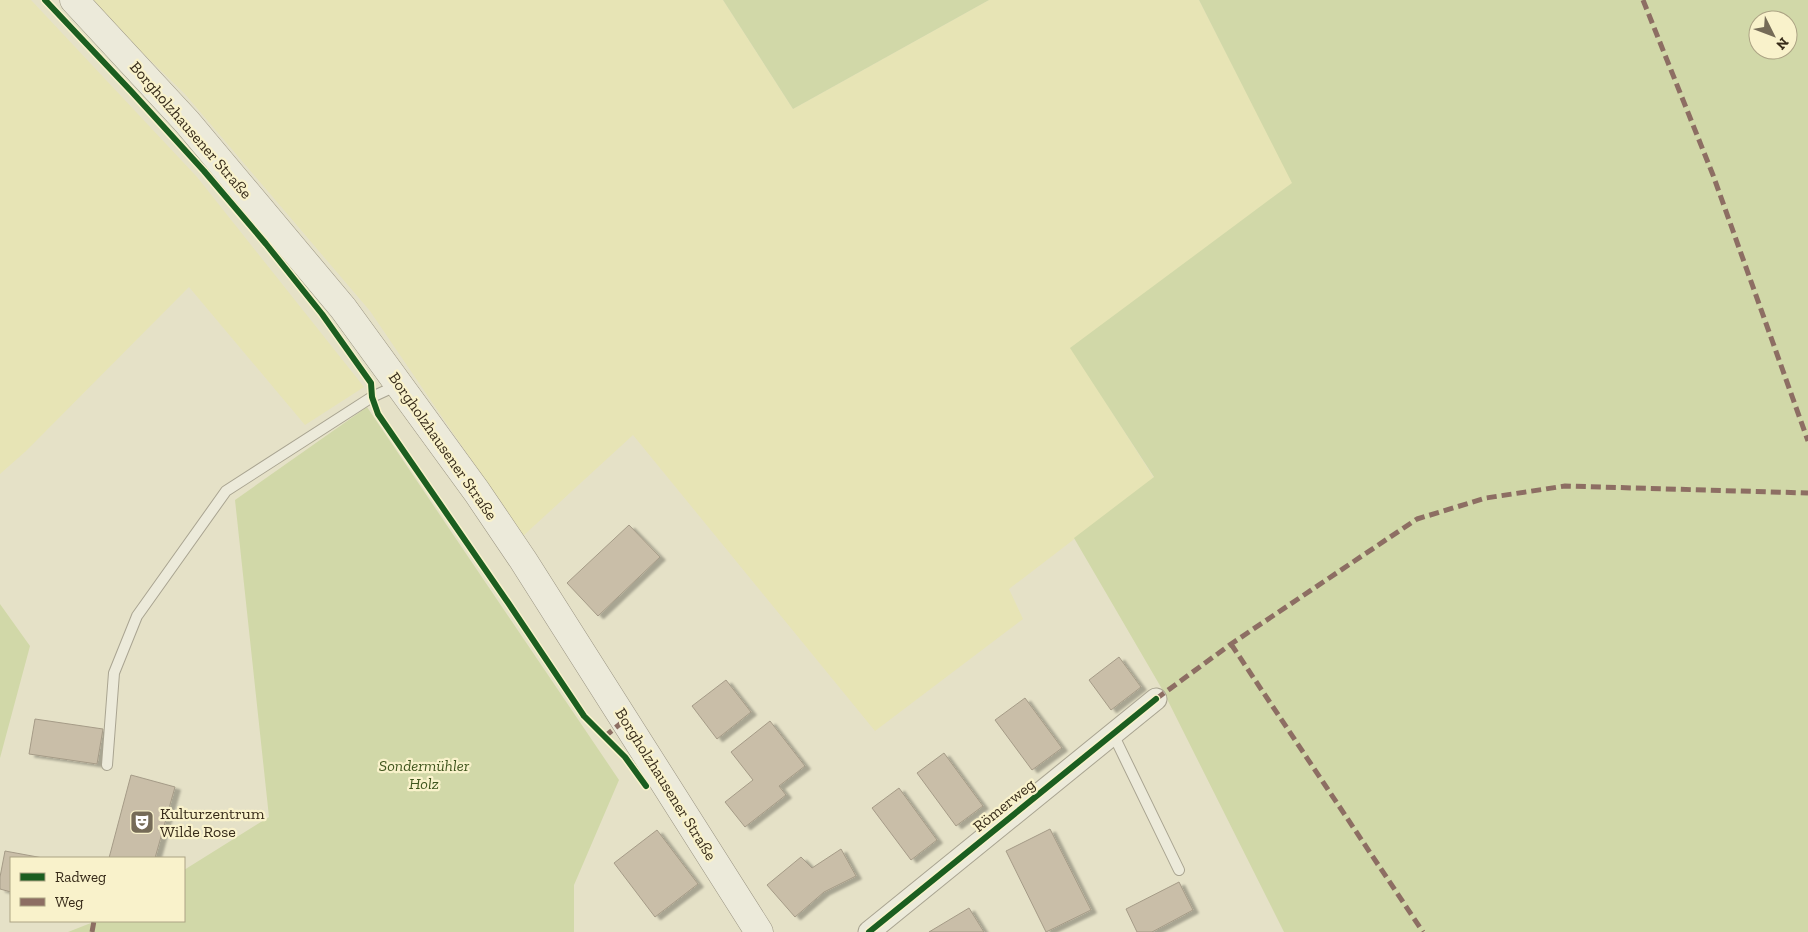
<svg xmlns="http://www.w3.org/2000/svg" width="1808" height="932" font-family="'Zilla Slab',serif">
<style>
.farmland{fill:#e7e4b5}
.green{fill:#d1d8a8;fill-rule:evenodd}
.building{fill:#c9bea8;stroke:#a59b87;filter:url(#shadow)}
.lines{fill:none;stroke-linecap:round;stroke-linejoin:round}
.service-casing{stroke:#a9a491;stroke-width:12}
.minor-casing{stroke:#a9a491;stroke-width:23}
.secondary-casing{stroke:#999381;stroke-width:29}
.service{stroke:#eceada;stroke-width:10}
.minor{stroke:#eceada;stroke-width:21}
.secondary{stroke:#eceada;stroke-width:28}
.quiet{stroke:#8d6e63;stroke-width:5;stroke-dasharray:10 5;stroke-linecap:butt}
.cycleway-casing{stroke:#f9f2cb;stroke-width:9}
.cycleway{stroke:#1b5e20;stroke-width:6}
.labels{text-anchor:middle;dominant-baseline:central;stroke-width:4.5;stroke-linejoin:round;paint-order:stroke}
.street-label{font-size:16px;fill:#382c1a;stroke:#f9f2cb}
.park-label{font-size:16px;font-style:italic;fill:#40561e;stroke:#f9f2cb}
.poi-label{font-size:16px;fill:#382c1a;stroke:#f9f2cb;text-anchor:start}
</style>
<defs>
<filter id="shadow"><feDropShadow dx="5.5" dy="3" stdDeviation="1" flood-color="#0004"/></filter>
</defs>
<rect width="100%" height="100%" fill="#e5e1c7"/>
<!-- farmland -->
<path class="farmland" d="M0 0H31L197 177 364 387 305 425 189 287 26 451 0 474Z
M88 0H723L793 109 989 0H1199L1293 183 1071 348 1154 478 1009 589 1023 619 875 731 633 435 523 536 370 311 184 93Z"/>
<!-- green -->
<path class="green" d="M723 0H989L793 109Z
M1199 0H1808V932H1284L1162 689 1074 538 1154 477 1070 348 1292 183ZM1758 20H1788V50H1758Z
M367 407 619 780 574 885V932H68L96 921H184V870L269 817 235 500Z
M0 604 30 646 0 758Z"/>
<!-- building -->
<path class="building" d="M629 525 660 557 598 616 567 583Z
M1119 657 1141 687 1111 710 1089 680Z
M726 680 751 712 717 739 692 706Z
M1025 698 1062 748 1032 770 995 720Z
M35 719 103 729 97 764 29 754Z
M770 721 805 766 779 786 786 795 745 827 725 802 753 780 731 752Z
M944 753 983 806 956 826 917 773Z
M131 775 175 787 155 858H109Z
M899 788 937 840 911 860 872 808Z
M1050 829 1091 910 1046 932 1006 851Z
M657 830 698 884 655 917 614 863Z
M841 849 856 876 824 892 795 917 767 885 801 857 812 868Z
M5 851 43 858H11V892L0 889V877Z
M1179 882 1193 910 1152 932H1137L1126 909Z
M969 908 984 932H929Z"/>
<g class="lines">
<!-- service casing -->
<g class="service-casing">
<path id="service" d="M1113 734 1179 870
M107 765 114 673 137 616 226 491 372 397 398 385"/>
</g>
<!-- minor casing -->
<g class="minor-casing">
<path id="minor" d="M869 932 1156 699"/>
</g>
<!-- secondary casing -->
<g class="secondary-casing">
<path id="secondary" d="M74 0 187 122 343 308 477 492 523 560 759 932"/>
</g>
<!-- service -->
<use href="#service" class="service"/>
<!-- minor -->
<use href="#minor" class="minor"/>
<!-- secondary -->
<use href="#secondary" class="secondary"/>
<!-- quiet -->
<path class="quiet" d="M1643 0 1713 175 1808 441
M1231 644 1423 932
M1156 699 1231 644 1417 519 1486 498 1565 486 1808 493
M604 737 625 720
M92 932 94 921"/>
<!-- cycleway casing -->
<g class="cycleway-casing">
<path id="cycleway" d="M45 0 131 91 204 171 266 244 322 314 371 383 372 397 378 414 509 604 584 716 625 757 646 786
M869 932 1156 699"/>
</g>
<!-- cycleway -->
<use href="#cycleway" class="cycleway"/>
</g>
<!-- icons -->
<defs>
<g id="theatre-square" transform="scale(1.25)"><rect x="-9" y="-9" width="18" height="18" rx="4" fill="#756b57" stroke="#f9f2cb"/><path d="M-5-5.5Q0-4 5-5.5V0Q5 5 0 6Q-5 5-5 0ZM-3.3-2.5H-1v1.5H-3.3ZM1-2.5H3.3v1.5H1ZM-2.8 1Q0 5.5 2.8 1Z" fill="#fff"/></g>
</defs>
<g fill-rule="evenodd">
<use href="#theatre-square" x="142" y="822"/>
</g>
<g class="labels">
<!-- street labels -->
<g class="street-label">
<text transform="translate(191 130) rotate(49)">Borgholzhausener Straße</text>
<text transform="translate(443 446) rotate(55)">Borgholzhausener Straße</text>
<text transform="translate(666 784) rotate(58)">Borgholzhausener Straße</text>
<text transform="translate(1004 805) rotate(-39)">Römerweg</text>
</g>
<!-- park labels -->
<g class="park-label">
<text x="424" y="765">Sondermühler<tspan x="424" dy="18">Holz</tspan></text>
</g>
<!-- poi labels -->
<g class="poi-label">
<text x="160" y="813">Kulturzentrum<tspan x="160" dy="18">Wilde Rose</tspan></text>
</g>
</g>
<!-- legend -->
<rect x="10" y="857" width="175" height="65" fill="#f9f2cb" stroke="#aca384"/>
<rect x="20" y="873" width="25" height="8" fill="#1b5e20" stroke="#aca384"/>
<text x="55" y="882" font-size="15" fill="#382c1a">Radweg</text>
<rect x="20" y="898" width="25" height="8" fill="#8d6e63" stroke="#aca384"/>
<text x="55" y="907" font-size="15" fill="#382c1a">Weg</text>
<!-- north arrow -->
<g transform="translate(1773 35) rotate(132)"><circle r="24" fill="#f9f2cb" stroke="#aca384"/>
<path d="M0-4L9 19L0 12L-9 19Z" fill="#756b57"/>
<text y="-8" font-size="14" font-weight="bold" text-anchor="middle" fill="#382c1a">N</text>
</g>
</svg>
